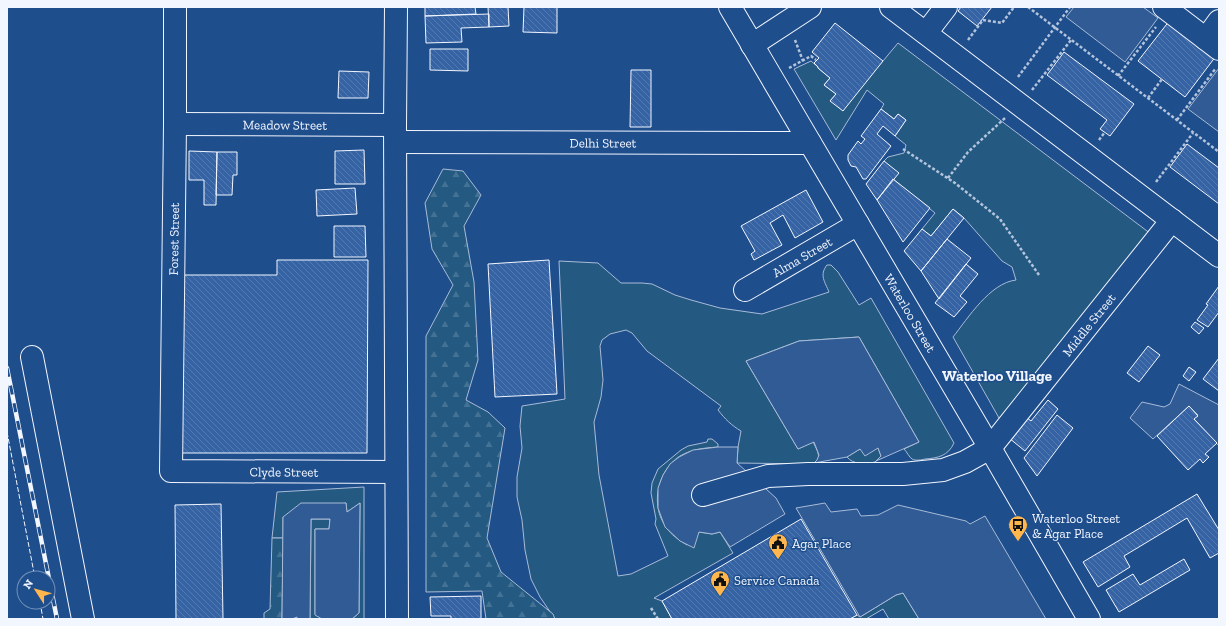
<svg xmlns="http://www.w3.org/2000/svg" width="1226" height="626" font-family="'Zilla Slab',serif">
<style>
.grass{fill:#245a82;stroke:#a8bbd7}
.forest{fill:url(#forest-firs);stroke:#a8bbd7}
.parking{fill:#305b95;stroke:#a8bbd7}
.building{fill:url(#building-back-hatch);stroke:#f2f6ff}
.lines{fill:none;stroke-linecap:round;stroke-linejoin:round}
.minor-casing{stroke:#f2f6ff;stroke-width:24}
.major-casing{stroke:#f2f6ff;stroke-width:24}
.path{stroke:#b3c4dc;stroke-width:2.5;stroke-dasharray:3 2;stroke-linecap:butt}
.minor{stroke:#1f4e8c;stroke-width:22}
.major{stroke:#1f4e8c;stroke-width:22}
.rail-casing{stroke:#f2f6ff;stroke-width:4.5}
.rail{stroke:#1f4e8c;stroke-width:3;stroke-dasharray:9;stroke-linecap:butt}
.fence{stroke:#f2f6ff;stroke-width:1;stroke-dasharray:5 2;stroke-linecap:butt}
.labels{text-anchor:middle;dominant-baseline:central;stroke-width:3;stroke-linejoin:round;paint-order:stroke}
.street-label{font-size:13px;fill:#f2f6ff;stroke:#1f4e8c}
.poi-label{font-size:13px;fill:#f2f6ff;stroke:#1f4e8c;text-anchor:start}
.quarter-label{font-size:15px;font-weight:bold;fill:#f2f6ff;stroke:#1f4e8c}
</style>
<defs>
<pattern id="forest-firs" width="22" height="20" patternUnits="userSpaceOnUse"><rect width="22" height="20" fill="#245a82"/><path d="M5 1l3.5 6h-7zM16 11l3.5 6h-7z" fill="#447295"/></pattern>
<pattern id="building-back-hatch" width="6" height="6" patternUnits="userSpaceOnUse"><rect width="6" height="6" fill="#3563a3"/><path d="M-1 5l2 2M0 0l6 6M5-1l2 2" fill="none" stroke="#537ab1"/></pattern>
</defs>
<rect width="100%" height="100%" fill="#1f4e8c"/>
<!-- grass -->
<path class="grass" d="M898 43 1151 234 1003 425 953 337C968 318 990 283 1016 280L1012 267 1002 261 964 218 953 209 931 236 922 229 935 213 893 179 884 161 888 157 904 153 906 145 895 136 906 120 898 114 894 119 881 109 884 104 867 90 836 140 794 69 811 61 818 67V68L830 78 824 85 836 94 830 101 883 61Z
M559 261 598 263 621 283H642L652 284 675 295 691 300 720 308 762 314 829 292C825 282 819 275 827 265H831L838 272 859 305 871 298 954 443C948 456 938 458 925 459 921 460 916 461 912 459 909 457 907 452 904 449L919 442 859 337 799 341 746 361 798 449 813 442C817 450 824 461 811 464L737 463 738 447 741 431C731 425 725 419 718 410L721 406 647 351 632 333 626 330 610 334 602 340 600 346 603 380 601 397 594 422 599 475 618 576 631 574 668 556 655 524 656 519 651 493 652 483 658 469 681 450 688 446 707 442 708 439H712L718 444V447C704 448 692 449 680 456 657 471 650 505 666 527 671 535 679 540 687 545L699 532 712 534 720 532 733 553 654 598 662 601 672 619H555L540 597 531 579 525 550 522 520 517 497V477L522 448 520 426 522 406 565 399Z
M878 448 881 456 875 462C866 464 853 465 847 457L860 449Z
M364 487V619H352L359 613 360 503 347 512 346 503 283 517V538H272L277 492Z
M311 519H330L329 529H315V614L322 619H310Z
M903 593 919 619H889L883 609 866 619H850L857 615 860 617 896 595Z"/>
<!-- forest -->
<path class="forest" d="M443 169 463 171 481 195 464 226 474 282 478 360 466 400 488 412 505 428 487 538 501 572 553 614 555 619H486L482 591 426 592V336L453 285 432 249 425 203Z
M272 538H283L282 619H264V613L270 609Z"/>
<!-- parking -->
<path class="parking" d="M1074 7H1143L1158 18 1125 62 1066 17Z
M1219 68V132L1188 109Z
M859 337 919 442 876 461 881 456 878 448 865 456 860 449 847 457 814 463 817 460 819 455 814 442 798 449 746 361 799 341Z
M1179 384 1219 405V446L1194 419 1198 415 1189 406 1153 439 1130 418 1142 402 1164 407 1170 404Z
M718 447H738L737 463 776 498 785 514 730 547 720 532 712 534 699 532 694 548 680 541 665 527 658 508V488L663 475 670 464 679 457 693 450Z
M301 503H346L347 512 360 503 359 613 352 619H322L315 615V529H329L330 519H311L310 619H297V617L292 619H282L283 517Z
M825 503 831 512 857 509 861 516 878 515 898 505 966 521 970 524 985 516 1046 619H919L903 593 896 595 860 617 796 508Z"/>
<!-- building -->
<path class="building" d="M425 7H475L476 14 425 16Z
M488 7H508L509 26 489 27Z
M524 7H557V33L523 32Z
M961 7H992L977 26 958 11Z
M489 14V27L461 28 462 42 426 43 425 16Z
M1170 20 1216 56 1185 97 1138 61Z
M835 23 883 61 843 111 830 101 836 94 824 85 830 78 818 68V67L814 63 819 58 812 52Z
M430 49H468V71L430 70Z
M1064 52 1134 104 1110 136 1100 129 1107 120 1047 75Z
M631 70H651V127H630Z
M339 71 369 72 368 98H338Z
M881 109 894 119 898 114 906 120 895 136 883 126 877 134 891 146 866 179H863L856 167 851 166 848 160V155L858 141 861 144 865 139 861 136Z
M1187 144 1219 168V204L1170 167Z
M364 150 365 184H335V151Z
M189 151 217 152 216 205H204V180H189Z
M217 152H237V175H233L232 195H216Z
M884 161 899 173 877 200 866 184Z
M893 179 930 208 903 242 877 200Z
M355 188 357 214 317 216 316 190Z
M806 190 823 222 795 238 783 215 770 223 782 245 754 260 751 254 755 251 741 226Z
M953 209 964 218 921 271 904 251 922 229 931 236Z
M334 226H365L366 257H334Z
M947 239 971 258 939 299 921 271Z
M277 260H368L367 453H179V275H277Z
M549 260 557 394 495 397 488 264Z
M966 264 978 274 960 296 967 302 954 317 935 303Z
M1219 286V312L1208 327 1197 320 1208 305 1206 304Z
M1195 322 1204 328 1199 334 1191 327Z
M1148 346 1160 355 1139 382 1127 373Z
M1219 358V391L1203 379Z
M1189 367 1196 372 1189 381 1183 376Z
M1048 400 1058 409 1025 451 1009 438 1026 417 1031 421Z
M1189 406 1198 416 1194 419 1217 443 1205 454 1209 457 1203 463 1200 459 1188 470 1157 436Z
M1057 415 1073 428 1037 476 1024 458Z
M1197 494 1219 530V553L1210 558 1187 518 1124 556 1130 567 1098 587 1083 562Z
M221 504 223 619H176L175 505Z
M801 519 857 615 850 619H672L662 601Z
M1184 559 1190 570 1119 612 1106 590 1133 574 1140 585Z
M481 596V619H451V616H431L430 597Z"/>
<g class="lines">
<!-- minor casing -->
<g class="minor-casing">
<g id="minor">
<path id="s1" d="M175 7V124L171 471 396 472"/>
<path id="s2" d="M730 7 990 448 1089 619"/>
<path d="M891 7 1219 256"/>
<path d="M1164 7 1219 49"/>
<path d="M926 33 946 7"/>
<path d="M1206 39 1219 21"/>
<path d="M752 45 810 7"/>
<path id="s3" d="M175 124 395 125"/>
<path id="s4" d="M396 142 810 143"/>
<path id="s5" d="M745 290 858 224"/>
<path d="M32 357 83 619"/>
<path id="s6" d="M703 495 768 476 808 474H903L943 470 965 462 990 448 1172 220"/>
</g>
</g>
<!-- major casing -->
<g class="major-casing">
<path id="major" d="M396 7 395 125 397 619"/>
</g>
<!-- path -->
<path class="path" d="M1028 7 1219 152
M795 40 803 61
M968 40 983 20 1002 23 1014 7
M789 68 811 56 816 60
M1118 76 1156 27
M1018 77 1070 7
M1032 90 1071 40
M1148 98 1162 79
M1177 120 1216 68
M1099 140 1105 132
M903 149 955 183 1000 219 1039 275
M948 178 968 152 1005 118
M1156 182 1193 133
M651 608 658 619"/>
<!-- minor -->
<use href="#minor" class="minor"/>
<!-- major -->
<use href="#major" class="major"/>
<!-- rail casing -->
<g class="rail-casing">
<path id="rail" d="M7 368 57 619"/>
</g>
<!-- rail -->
<use href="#rail" class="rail"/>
<!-- fence -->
<path class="fence" d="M7 432 35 578
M40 602 43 619"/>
</g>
<!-- icons -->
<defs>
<g id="bus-pin" transform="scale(1)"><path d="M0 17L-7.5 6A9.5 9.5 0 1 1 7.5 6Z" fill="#ffb74d" stroke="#1f4e8c"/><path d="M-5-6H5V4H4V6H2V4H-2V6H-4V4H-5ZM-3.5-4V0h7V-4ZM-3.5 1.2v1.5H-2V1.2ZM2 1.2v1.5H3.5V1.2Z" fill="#111"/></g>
<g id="civic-pin" transform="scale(1)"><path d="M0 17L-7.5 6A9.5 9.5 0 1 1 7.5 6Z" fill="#ffb74d" stroke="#1f4e8c"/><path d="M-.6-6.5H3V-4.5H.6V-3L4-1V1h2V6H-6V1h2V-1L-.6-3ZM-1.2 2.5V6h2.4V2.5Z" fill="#111"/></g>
</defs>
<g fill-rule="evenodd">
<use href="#bus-pin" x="1018" y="525"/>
<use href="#civic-pin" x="778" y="543"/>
<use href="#civic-pin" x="720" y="580"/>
</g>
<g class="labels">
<!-- street labels -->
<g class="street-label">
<text stroke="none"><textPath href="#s3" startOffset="110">Meadow Street</textPath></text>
<text stroke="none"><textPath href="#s4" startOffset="207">Delhi Street</textPath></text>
<text transform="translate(174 239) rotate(-89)">Forest Street</text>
<text stroke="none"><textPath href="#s5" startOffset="66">Alma Street</textPath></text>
<text stroke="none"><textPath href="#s2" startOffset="355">Waterloo Street</textPath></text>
<text stroke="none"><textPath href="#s6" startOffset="453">Middle Street</textPath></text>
<text stroke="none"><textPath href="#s1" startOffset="577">Clyde Street</textPath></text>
</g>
<!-- poi labels -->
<g class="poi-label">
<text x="1032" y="518">Waterloo Street<tspan x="1032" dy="15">&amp; Agar Place</tspan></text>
<text x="792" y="543">Agar Place</text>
<text x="734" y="580">Service Canada</text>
</g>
<!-- quarter labels -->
<g class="quarter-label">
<text x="997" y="376">Waterloo Village</text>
</g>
</g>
<!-- border -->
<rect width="1226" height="626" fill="none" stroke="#f2f6ff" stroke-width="16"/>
<!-- north arrow -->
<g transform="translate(36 590) rotate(306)"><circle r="19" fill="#1f4e8c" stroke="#7391ba"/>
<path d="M0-3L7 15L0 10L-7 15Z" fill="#ffb74d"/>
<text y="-6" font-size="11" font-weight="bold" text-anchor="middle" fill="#f2f6ff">N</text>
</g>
</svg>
